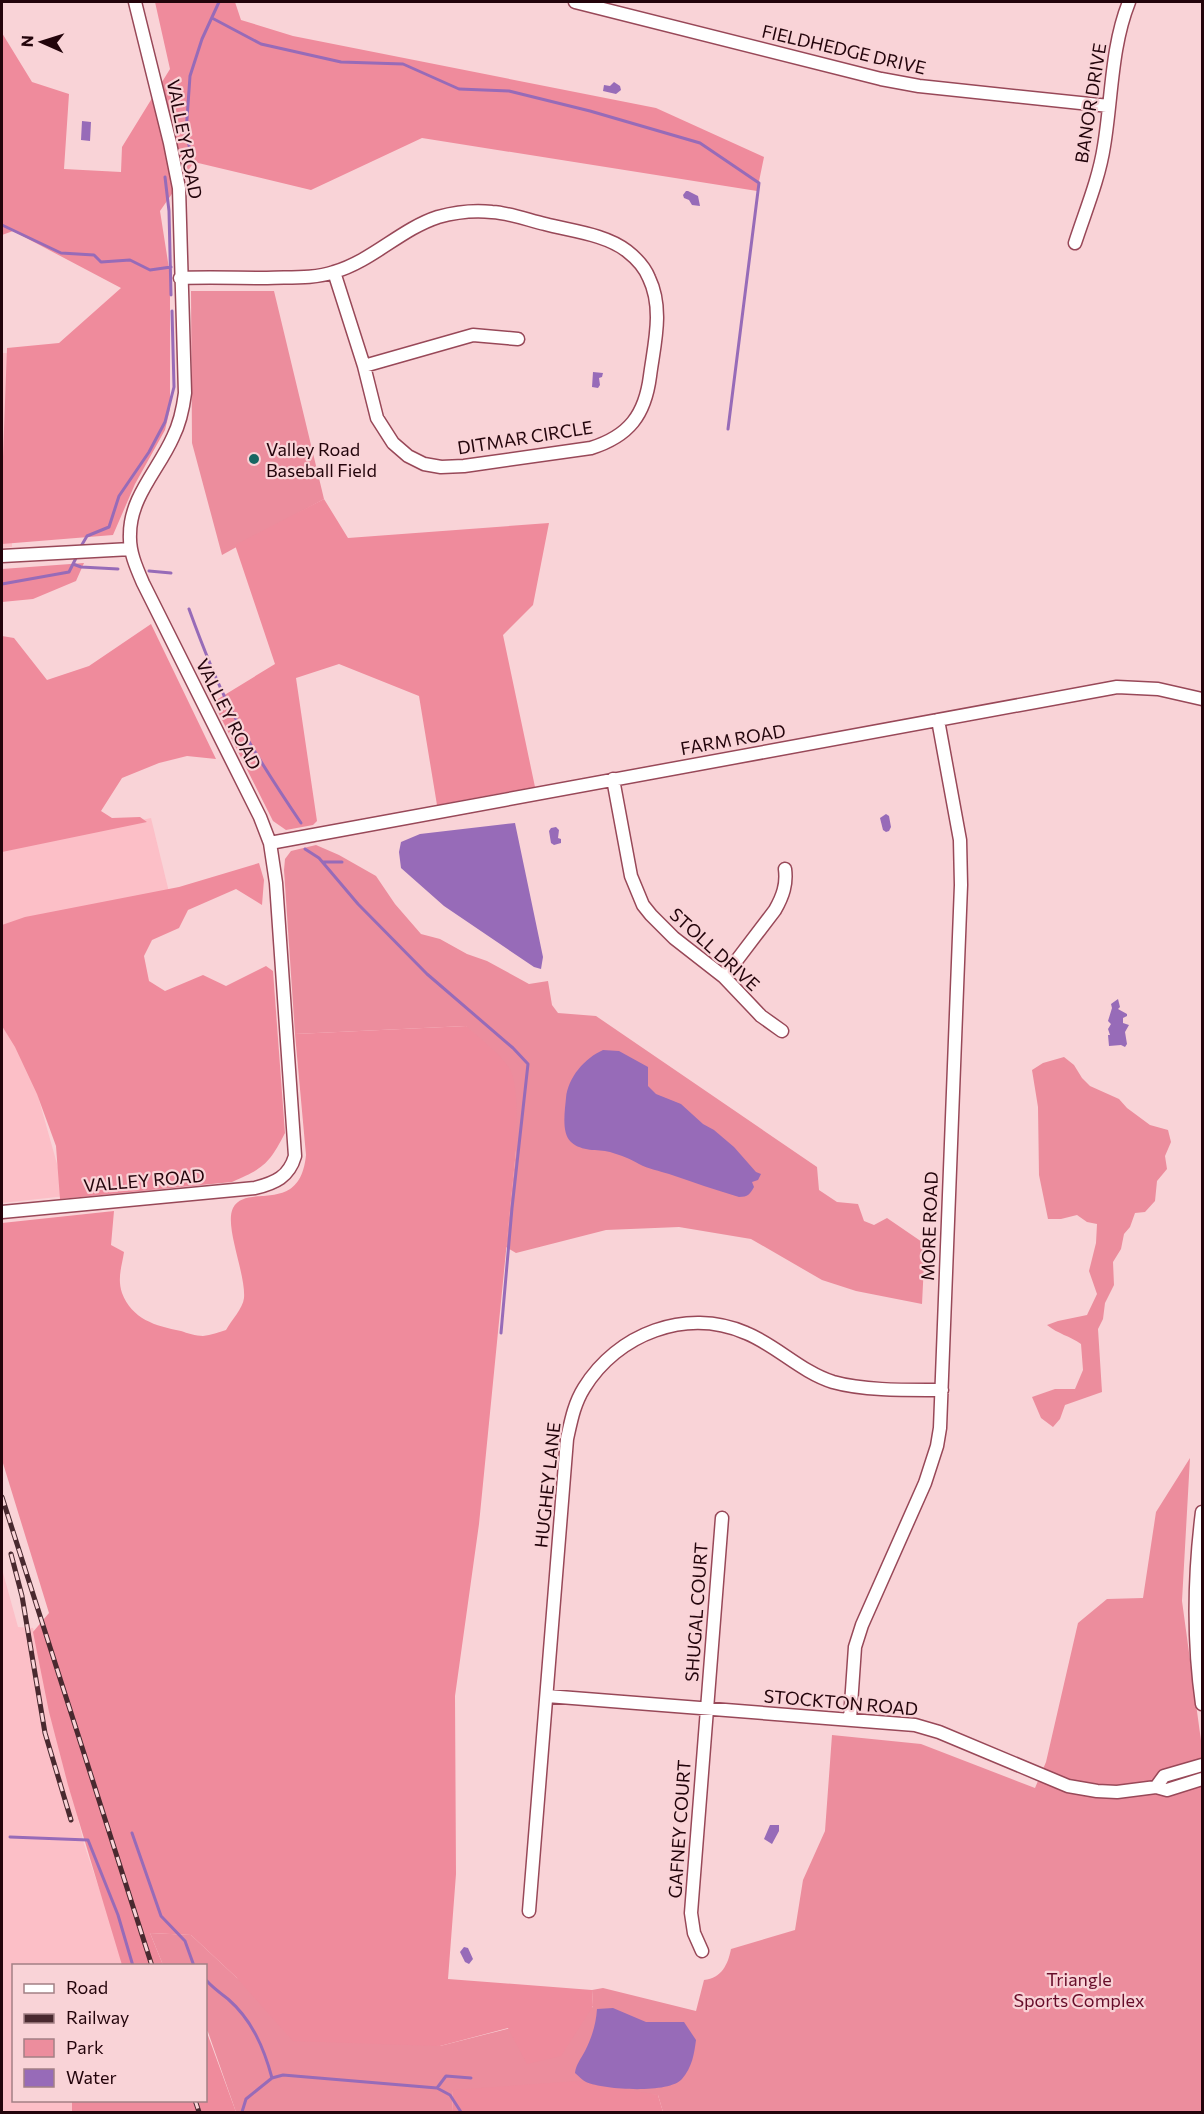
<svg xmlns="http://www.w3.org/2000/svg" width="1204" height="2114" font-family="Commissioner,sans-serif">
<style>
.built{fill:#fcbfc7}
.green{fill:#ec8d9d}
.forest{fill:#ef8b9c}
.water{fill:#976bb8}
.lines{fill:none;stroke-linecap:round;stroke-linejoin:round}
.stream{stroke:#976bb8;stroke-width:3}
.minor-casing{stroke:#984858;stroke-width:15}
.minor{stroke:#fff;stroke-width:12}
.rail-casing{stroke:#49292f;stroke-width:5}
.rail{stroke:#f9d3d7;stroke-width:3;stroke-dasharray:9;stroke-linecap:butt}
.poi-dot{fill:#196662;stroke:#f9d3d7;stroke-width:2}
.labels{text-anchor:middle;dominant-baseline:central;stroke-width:4.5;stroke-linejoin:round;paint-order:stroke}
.street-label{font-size:18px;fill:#23040b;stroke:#f9d3d7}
.poi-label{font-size:18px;fill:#23040b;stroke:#f9d3d7;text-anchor:start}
.park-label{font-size:18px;fill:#660c29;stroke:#f9d3d7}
</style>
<rect width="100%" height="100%" fill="#f9d3d7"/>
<!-- built -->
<path class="built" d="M2 353H12V547L2 548Z
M151 818 169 892 2 933V850Z
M13 1007 66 1196 2 1203V1010Z
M2 1569 18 1627 33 1628 84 1844 125 1965 14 1966V2100L170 2101 174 2112H2Z"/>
<!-- green -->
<path class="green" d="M191 291H274L324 499 222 555 192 443Z
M316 845 339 855 376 876 395 904 421 934 440 939 467 954 487 961 529 984 548 981 552 1005 558 1013 596 1016 817 1167 819 1190 837 1202 858 1204 864 1221 874 1225 887 1218 925 1244 922 1304 856 1291 822 1280 751 1239 679 1227 606 1230 516 1253 506 1247 516 1150 466 1026 295 1034 284 870 285 859 291 851Z
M1064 1057 1074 1065 1082 1078 1090 1086 1119 1099 1127 1108 1150 1125 1168 1130 1171 1142 1165 1156 1167 1169 1157 1181 1155 1201 1145 1212 1135 1213 1130 1227 1124 1234 1121 1249 1113 1262 1114 1285 1105 1303 1103 1319 1098 1329 1102 1392 1065 1405 1060 1419 1053 1427 1041 1418 1032 1397 1055 1389H1075L1083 1370 1081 1344C1070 1336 1058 1334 1047 1325L1058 1321 1087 1315 1097 1294 1089 1271 1096 1243 1097 1224 1087 1222 1077 1215 1061 1219H1048L1039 1175 1038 1107 1032 1070 1043 1063Z
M1190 1458 1182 1601 1202 1748V2112H663L658 2095 453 2090 452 2112H236L208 2032 206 2030V1966L163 1965 150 1933 191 1935 237 1978 440 2046 593 2007 592 1990 603 1988 696 2011 704 1980C722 1978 728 1964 731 1949L795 1930 803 1880 825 1831 832 1735 921 1744 1035 1788 1046 1762 1078 1623 1107 1599 1143 1598 1156 1512Z"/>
<!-- forest -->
<path class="forest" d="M155 2H235L241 20 293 36 656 108 764 157 757 191 422 138 311 190 194 162 160 211 170 275V409L165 430 135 484 113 535 2 544V484L7 348 59 343 121 288 13 231 2 235V33L32 82 69 94 64 169 121 172 122 147 170 69Z
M324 499 348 538 549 523 533 605 503 635 535 787 437 805 419 696 339 664 296 678 317 821 313 825 286 830 273 821 213 702 275 664 235 545Z
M84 563 76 581 33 599 2 602V569Z
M151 624 216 759 187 756 159 763 122 778 101 811 112 818 140 817 147 822 2 852V636L14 638 47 680 89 666Z
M259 863 264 880 262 905 236 889 188 910 179 928 152 940 144 956 149 981 165 991 203 975 226 986 266 966 273 971 285 1133C269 1164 264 1168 232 1182L60 1199 56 1146 37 1094 15 1047 2 1026V925L25 917 179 887Z
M466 1026C478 1037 507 1059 512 1074 519 1097 516 1126 516 1150L479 1524 455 1696 456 1874 448 1979 592 1990 593 2006 561 2056 527 2064 508 2028 440 2046 293 2041 237 1978 191 1935 150 1933 163 1965H122L68 1785 49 1712 33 1632 49 1613 2 1460V1223L114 1211 111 1245 124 1252C122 1266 117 1278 122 1293 132 1319 155 1326 181 1331 187 1333 196 1336 203 1336 211 1335 219 1332 226 1330 231 1321 243 1308 244 1298 246 1274 224 1226 233 1208 247 1182 300 1217 306 1155L295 1034Z
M206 2030 236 2112H72V2101L206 2100Z
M578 2081 658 2095 663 2112H452L453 2090Z"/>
<!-- water -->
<path class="water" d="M614 82 620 86 621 90 616 94 603 91 604 85 610 86Z
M82 121 91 122 90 141 81 140Z
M686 191H688L698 196 700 206 692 205 689 200 684 198 683 195Z
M593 372 603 373 602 377 599 378 600 385 598 388 592 387Z
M886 814 889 816 891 827 889 831 886 832 883 830 880 818Z
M515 823 543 957 541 969 534 967 444 906 401 868 399 852 401 842 420 834Z
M556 827 559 830 558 838 561 839V843L554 845 551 843 549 831 551 828Z
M1118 999 1120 1007 1118 1009 1127 1014V1016L1123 1018V1023L1129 1025 1125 1032 1127 1044 1125 1047 1121 1045 1109 1046 1108 1035H1110L1108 1029 1111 1024 1108 1021 1112 1008 1111 1004Z
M603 1050 619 1051 648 1067V1086L656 1094 681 1104 703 1124 714 1130 734 1147 756 1172 761 1174 758 1180 752 1182 754 1187C750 1194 748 1197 739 1197 715 1190 693 1182 669 1174 660 1171 648 1169 639 1164 631 1159 620 1155 610 1152 597 1149 582 1152 571 1142 561 1133 565 1110 566 1098 568 1077 585 1058 603 1050Z
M770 1825H779V1831L772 1844 764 1839Z
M464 1947 468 1948 473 1959 469 1964 465 1962 460 1952Z
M613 2008 646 2022H684L696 2040C694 2055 692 2067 682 2079 669 2094 604 2090 586 2082 582 2080 579 2076 575 2073 576 2064 581 2059 585 2051 592 2037 596 2024 597 2009Z"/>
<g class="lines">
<!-- stream -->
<path class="stream" d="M212 18 261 44 341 62 403 64 459 89 509 91 590 111 700 143 759 183 728 429
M188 162 192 158 186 133 190 76 202 39 219 2
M165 177 169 211 171 295
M2 225 61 253 94 255 101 262 130 260 150 270 171 267
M80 548 87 536 109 527 119 496 149 452 165 422 174 387 172 311
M73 564 81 567 118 569
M149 571 171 573
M2 584 69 572 78 554
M189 609C201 642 214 676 230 708 251 748 276 786 301 823
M305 849 319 858 358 904 427 974 513 1048 528 1064 512 1208 501 1333
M323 862H342
M132 1833 161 1916 185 1941 194 1966
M10 1837 88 1840 118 1915 133 1966
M206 1980C212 1987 220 1993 228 1999 252 2020 264 2048 272 2078L246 2099 242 2112
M272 2078 283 2075 437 2088 450 2095 461 2112
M437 2088 446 2076 471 2078"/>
<!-- minor casing -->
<g class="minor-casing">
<path id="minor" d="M575 2 881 79 919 86 1109 106
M1075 243C1085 212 1099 179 1104 146 1112 98 1111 47 1129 2
M180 278C209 277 238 278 267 278 289 277 313 279 334 272 372 261 401 229 438 217 456 212 474 210 492 212 510 213 528 220 545 224 571 231 605 234 627 251 636 258 645 268 649 278 664 309 654 345 650 376 645 415 629 436 591 448L464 466 441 467 424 464 408 456 393 443 377 418 364 366 334 272
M364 366 473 335 518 339
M2 556 131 549
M613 779 631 876 643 905 651 915 674 938 724 977 761 1016 782 1031
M270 843 1117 687 1158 689 1202 699
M724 977 775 910C783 896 787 884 785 869
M2 1212 255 1188C275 1183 289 1177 295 1156L276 883 270 843 260 817 143 583C136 567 129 551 130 534 130 497 159 469 173 437 180 423 183 409 185 393L179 188 170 143 135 2
M1202 1512C1194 1576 1193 1641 1202 1704
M547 1696 915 1725 939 1732 1068 1786 1097 1791 1117 1792 1156 1787 1167 1790 1202 1779
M850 1719 855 1647 862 1625 925 1483 937 1446 940 1428 961 885 960 840 938 720
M1156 1787 1164 1776 1202 1765
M529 1911 567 1439C571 1421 574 1404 584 1388 617 1334 686 1307 746 1333 776 1345 801 1372 833 1382 865 1391 908 1390 942 1390
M702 1951 694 1933 691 1913 722 1518"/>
</g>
<!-- minor -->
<use href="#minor" class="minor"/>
<!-- rail casing -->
<g class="rail-casing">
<path id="rail" d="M2 1497 152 1966
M11 1554 22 1596 45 1733 71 1820
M195 2100 199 2112"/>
</g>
<!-- rail -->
<use href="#rail" class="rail"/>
</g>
<!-- markers -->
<circle class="poi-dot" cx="254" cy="459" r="6"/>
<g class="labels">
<!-- street labels -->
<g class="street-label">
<text transform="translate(844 49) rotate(13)">FIELDHEDGE DRIVE</text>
<text transform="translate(1090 103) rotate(-81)">BANOR DRIVE</text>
<text transform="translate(185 139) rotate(79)">VALLEY ROAD</text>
<text transform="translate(525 437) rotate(-9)">DITMAR CIRCLE</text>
<text transform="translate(229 714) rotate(63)">VALLEY ROAD</text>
<text transform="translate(733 739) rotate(-10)">FARM ROAD</text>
<text transform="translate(715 949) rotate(42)">STOLL DRIVE</text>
<text transform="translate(144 1180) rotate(-5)">VALLEY ROAD</text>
<text transform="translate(929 1226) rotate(-88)">MORE ROAD</text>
<text transform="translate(547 1485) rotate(-84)">HUGHEY LANE</text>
<text transform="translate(696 1612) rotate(-86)">SHUGAL COURT</text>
<text transform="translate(841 1702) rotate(5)">STOCKTON ROAD</text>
<text transform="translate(679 1829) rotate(-86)">GAFNEY COURT</text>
</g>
<!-- poi labels -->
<g class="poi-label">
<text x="266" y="449">Valley Road<tspan x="266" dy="21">Baseball Field</tspan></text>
</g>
<!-- park labels -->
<g class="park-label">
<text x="1079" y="1979">Triangle<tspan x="1079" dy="21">Sports Complex</tspan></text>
</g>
</g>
<!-- border -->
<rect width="1204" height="2114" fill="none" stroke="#23040b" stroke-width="6"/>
<!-- legend -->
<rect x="12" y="1964" width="195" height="138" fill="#f9d3d7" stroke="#a38085" stroke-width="1.5"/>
<rect x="24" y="1984" width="30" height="9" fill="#ffffff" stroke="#a38085" stroke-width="1.5"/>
<text x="66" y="1994" font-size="18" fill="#23040b">Road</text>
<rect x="24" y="2014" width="30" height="9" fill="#49292f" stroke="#a38085" stroke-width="1.5"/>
<text x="66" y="2024" font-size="18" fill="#23040b">Railway</text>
<rect x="24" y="2039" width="30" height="18" fill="#ec8d9d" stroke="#a38085" stroke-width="1.5"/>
<text x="66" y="2054" font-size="18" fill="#23040b">Park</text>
<rect x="24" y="2069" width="30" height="18" fill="#976bb8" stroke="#a38085" stroke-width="1.5"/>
<text x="66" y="2084" font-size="18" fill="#23040b">Water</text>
<!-- north arrow -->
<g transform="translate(42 42) rotate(273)" stroke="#f9d3d7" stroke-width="4.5" paint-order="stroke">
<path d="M0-4.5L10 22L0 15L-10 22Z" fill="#23040b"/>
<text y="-9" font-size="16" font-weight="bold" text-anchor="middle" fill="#23040b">N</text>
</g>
</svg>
